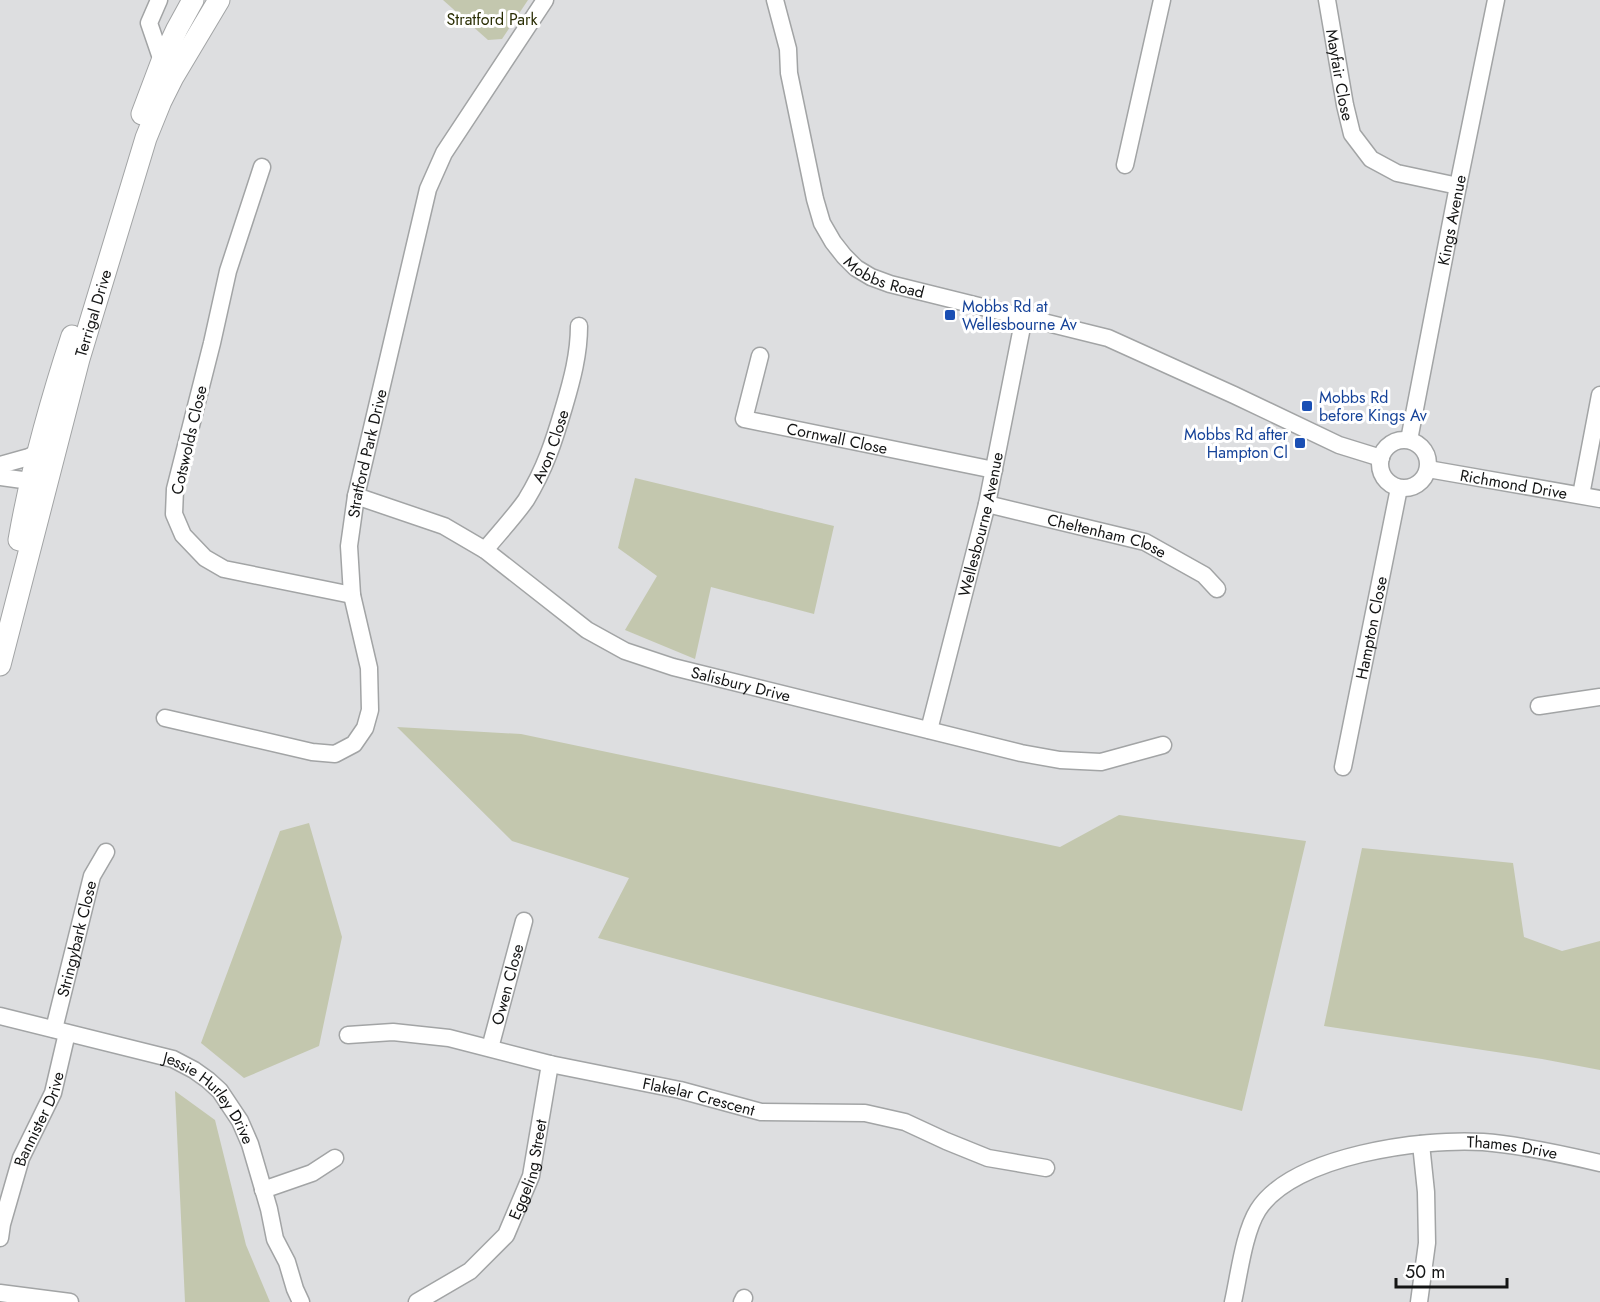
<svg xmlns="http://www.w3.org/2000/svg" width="1600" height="1302" font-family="Jost,sans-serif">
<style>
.green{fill:#c3c7ae}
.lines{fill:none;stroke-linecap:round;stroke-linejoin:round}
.minor-casing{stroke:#a2a4a5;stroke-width:19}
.major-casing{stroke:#a2a4a5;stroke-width:23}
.minor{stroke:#fff;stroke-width:16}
.major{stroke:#fff;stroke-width:21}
.transit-dot{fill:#1a4fb4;stroke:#fff;stroke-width:2}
.labels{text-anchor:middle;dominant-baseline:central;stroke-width:6;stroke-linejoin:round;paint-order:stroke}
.park-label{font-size:16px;fill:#2a2e04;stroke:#fff}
.street-label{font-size:16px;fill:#141515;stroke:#fff}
.transit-label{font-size:16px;fill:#164399;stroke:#fff;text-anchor:start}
</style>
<rect width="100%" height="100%" fill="#dddee0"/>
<!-- green -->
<path class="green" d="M443 0H528L502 39 488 40Z
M635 478 834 526 814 614 711 587 695 659 625 630 657 576 618 548Z
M397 727 521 734 1060 847 1119 815 1306 841 1242 1111 598 938 629 878 512 841Z
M309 823 342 937 319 1046 244 1078 201 1043 280 831Z
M1362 848 1513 863 1524 937 1562 951 1600 941V1070L1542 1059 1324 1026Z
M175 1091 215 1120 246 1245 270 1302H185Z"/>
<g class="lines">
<!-- minor casing -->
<g class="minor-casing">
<g id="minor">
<path d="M159 0 149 23 162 61"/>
<path id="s1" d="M775 0 788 49 789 73 815 199 822 223 833 242 844 256 856 268 871 277 890 284 1108 338 1234 395 1339 445 1381 458"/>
<path id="s2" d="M1327 0 1345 105 1352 134 1371 159 1397 173 1458 186"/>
<path d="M1125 165 1162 0"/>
<path d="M262 167 228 271 212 343 175 489 174 514 183 535 205 558 224 569 352 595"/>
<path id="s3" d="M760 356 744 419 994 470"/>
<circle cx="1404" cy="464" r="24"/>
<path id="s4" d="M1409 440 1458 186 1496 0"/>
<path d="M0 465 29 457 37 453"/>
<path id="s5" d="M1428 469 1600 499"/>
<path d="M0 477 30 481"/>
<path d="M1581 495 1600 395"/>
<path id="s6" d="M356 496 444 526 485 550 587 630 625 651 673 667 1021 753 1060 760 1101 762 1163 745"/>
<path id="s7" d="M987 504 1145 542 1204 575 1217 589"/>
<path id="s8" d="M485 550C499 533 514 517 526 500 545 469 554 441 564 407 572 380 579 354 579 326"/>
<path d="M1539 706 1600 697"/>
<path id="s9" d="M165 718 312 752 335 754 354 744 365 728 370 710 369 668 352 595 349 546 356 496 428 189 444 153 545 0"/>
<path id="s10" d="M929 730 987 504 1024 317"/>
<path id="s11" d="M1343 767 1399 488"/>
<path id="s12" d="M0 1016 173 1059 194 1070 208 1080 220 1091 240 1121 250 1144 269 1209 275 1239 287 1262 295 1289 301 1302"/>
<path id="s13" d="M54 1029 92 876 106 852"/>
<path id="s14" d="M348 1035 393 1032 449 1038 550 1064 680 1090 761 1112 865 1113 905 1122 946 1141 988 1158 1046 1168"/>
<path id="s15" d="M490 1048 524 921"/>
<path d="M263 1190 312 1173 335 1158"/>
<path id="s16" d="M0 1238 2 1224 21 1158 53 1093 67 1033"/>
<path d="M0 1293 70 1302"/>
<path id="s17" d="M417 1302 470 1271 506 1235 531 1176 550 1064"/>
<path d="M742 1302 744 1298"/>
<path id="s18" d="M1233 1302C1239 1275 1244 1232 1258 1210 1293 1155 1423 1138 1483 1142 1522 1145 1562 1154 1600 1163"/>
<path d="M1419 1302 1427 1243 1426 1192 1421 1144"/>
</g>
</g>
<!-- major casing -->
<g class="major-casing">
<g id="major">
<path d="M142 114 162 61 177 29 193 0"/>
<path d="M19 540C31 471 50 403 72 336"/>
<path id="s19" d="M0 665 79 359 146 138 161 101 173 77 219 0"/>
</g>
</g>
<!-- minor -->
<use href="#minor" class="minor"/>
<!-- major -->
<use href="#major" class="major"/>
</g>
<!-- markers -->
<g class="transit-dot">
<rect x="944" y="309" width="12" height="12" rx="3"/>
<rect x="1301" y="400" width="12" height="12" rx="3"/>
<rect x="1294" y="437" width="12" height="12" rx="3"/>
</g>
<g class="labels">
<!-- park labels -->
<g class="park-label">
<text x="492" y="19">Stratford Park</text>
</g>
<!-- street labels -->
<g class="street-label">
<text stroke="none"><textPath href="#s2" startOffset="76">Mayfair Close</textPath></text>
<text stroke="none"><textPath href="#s4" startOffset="224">Kings Avenue</textPath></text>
<text stroke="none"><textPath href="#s1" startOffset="315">Mobbs Road</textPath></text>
<text stroke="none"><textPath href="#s19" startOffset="364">Terrigal Drive</textPath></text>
<text stroke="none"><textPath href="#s3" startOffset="160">Cornwall Close</textPath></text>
<text transform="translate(189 440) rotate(-77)">Cotswolds Close</text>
<text stroke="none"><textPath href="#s8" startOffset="124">Avon Close</textPath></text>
<text stroke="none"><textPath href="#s9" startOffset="494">Stratford Park Drive</textPath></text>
<text stroke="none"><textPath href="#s5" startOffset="87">Richmond Drive</textPath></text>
<text stroke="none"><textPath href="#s10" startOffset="212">Wellesbourne Avenue</textPath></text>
<text stroke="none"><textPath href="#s7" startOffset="124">Cheltenham Close</textPath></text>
<text stroke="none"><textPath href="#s11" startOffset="142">Hampton Close</textPath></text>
<text stroke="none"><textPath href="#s6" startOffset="434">Salisbury Drive</textPath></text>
<text stroke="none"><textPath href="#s13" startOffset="93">Stringybark Close</textPath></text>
<text stroke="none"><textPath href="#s15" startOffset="66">Owen Close</textPath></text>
<text stroke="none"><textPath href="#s14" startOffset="358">Flakelar Crescent</textPath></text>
<text stroke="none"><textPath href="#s12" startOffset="232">Jessie Hurley Drive</textPath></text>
<text stroke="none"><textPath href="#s16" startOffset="126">Bannister Drive</textPath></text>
<text stroke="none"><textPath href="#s18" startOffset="368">Thames Drive</textPath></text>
<text stroke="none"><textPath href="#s17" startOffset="182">Eggeling Street</textPath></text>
</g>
<!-- transit labels -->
<g class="transit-label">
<text x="962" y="306">Mobbs Rd at<tspan x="962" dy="18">Wellesbourne Av</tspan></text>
<text x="1319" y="397">Mobbs Rd<tspan x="1319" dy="18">before Kings Av</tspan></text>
<text x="1288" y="434" text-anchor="end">Mobbs Rd after<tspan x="1288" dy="18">Hampton Cl</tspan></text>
</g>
</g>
<!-- scale -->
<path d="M1396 1278v9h111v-9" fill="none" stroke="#141515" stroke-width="3"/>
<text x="1405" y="1278" font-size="18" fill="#141515" stroke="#ffffff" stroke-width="4.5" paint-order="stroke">50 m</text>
</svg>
